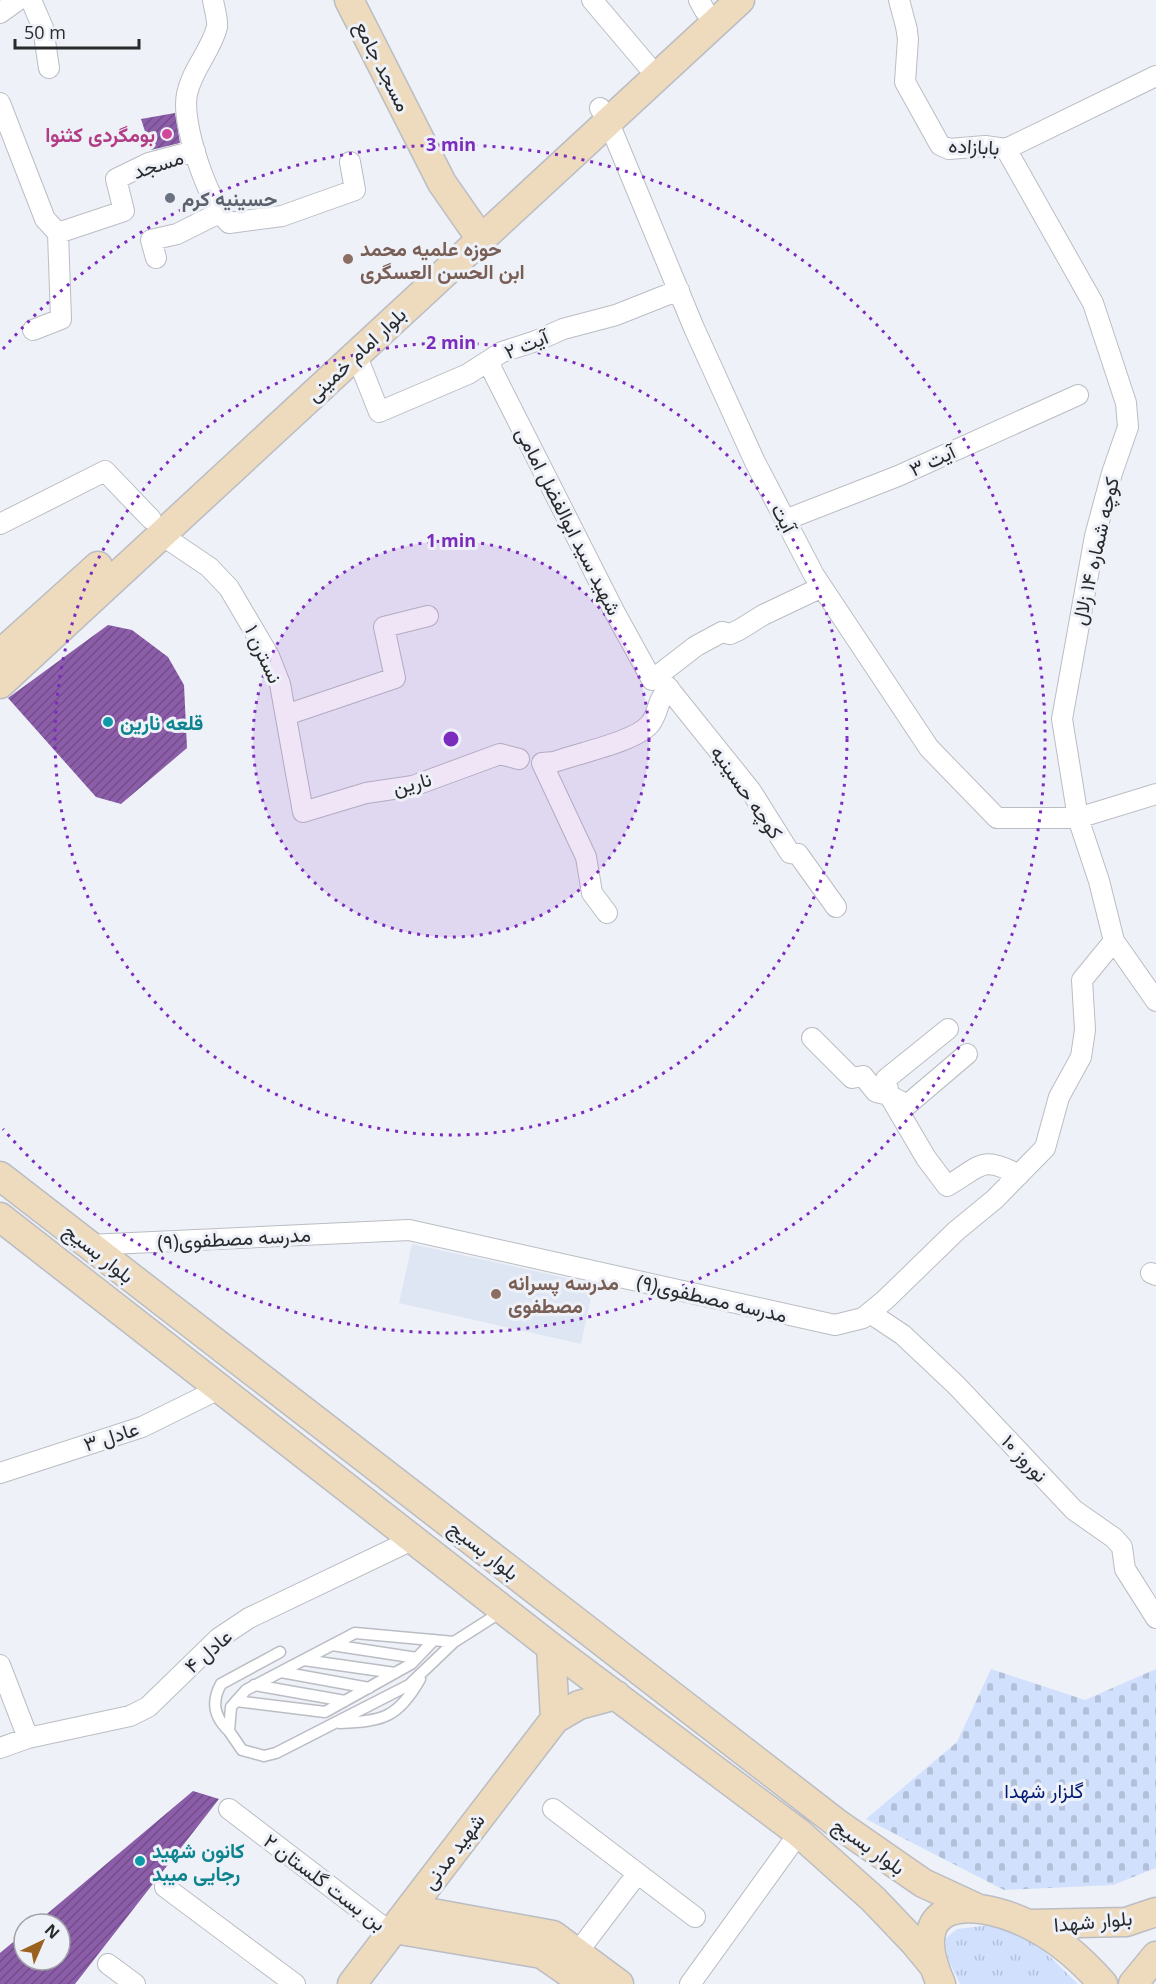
<svg xmlns="http://www.w3.org/2000/svg" width="1156" height="1984" font-family="'Open Sans',Vazirmatn,sans-serif">
<style>
.built{fill:#dfe6f3}
.grass{fill:url(#grass-tufts)}
.cemetery{fill:url(#cemetery-stones)}
.building{fill:url(#building-hatch)}
.lines{fill:none;stroke-linecap:round;stroke-linejoin:round}
.lane-casing{stroke:#babdc3;stroke-width:13}
.street-casing{stroke:#babdc3;stroke-width:22}
.secondary-casing{stroke:#babdc3;stroke-width:31}
.lane{stroke:#fff;stroke-width:10}
.street{stroke:#fff;stroke-width:20}
.secondary{stroke:#eedabc;stroke-width:28}
.ring{fill:none;stroke:#7b2cbf;stroke-width:3;stroke-dasharray:3 6}
.hotel-dot{fill:#d1479c;stroke:#eef1f7;stroke-width:2}
.worship-dot{fill:#6b7280;stroke:#eef1f7;stroke-width:2}
.education-dot{fill:#8d6e63;stroke:#eef1f7;stroke-width:2}
.culture-dot{fill:#0f9aa8;stroke:#eef1f7;stroke-width:2}
.labels{text-anchor:middle;dominant-baseline:central;stroke-width:6;stroke-linejoin:round;paint-order:stroke}
.street-label{font-size:20px;fill:#282a2c;stroke:#eef1f7}
.hotel-label{font-size:20px;font-weight:bold;fill:#b23c85;stroke:#eef1f7;text-anchor:end}
.worship-label{font-size:20px;font-weight:bold;fill:#5b616d;stroke:#eef1f7;text-anchor:start}
.education-label{font-size:20px;font-weight:bold;fill:#785e54;stroke:#eef1f7;text-anchor:start}
.culture-label{font-size:20px;font-weight:bold;fill:#0d838f;stroke:#eef1f7;text-anchor:start}
.park-label{font-size:20px;fill:#001b74;stroke:#eef1f7}
.centre{fill:#7b2cbf;stroke:#eef1f7;stroke-width:3}
.ring-label{font-size:18px;text-anchor:middle;font-weight:bold;fill:#7b2cbf;stroke:#eef1f7;stroke-width:6;stroke-linejoin:round;paint-order:stroke}
</style>
<defs>
<pattern id="grass-tufts" width="24" height="20" patternUnits="userSpaceOnUse" patternTransform="scale(1.5)"><rect width="24" height="20" fill="#d1e0fd"/><path d="M3 7l-1-3M5 7V3M7 7l1-3M15 17l-1-3M17 17v-4M19 17l1-3" fill="none" stroke="#b3c0d9"/></pattern>
<pattern id="cemetery-stones" width="16" height="16" patternUnits="userSpaceOnUse" patternTransform="scale(1.5)"><rect width="16" height="16" fill="#d1e0fd"/><path d="M2 7V4a2 2 0 0 1 4 0v3zM10 15v-3a2 2 0 0 1 4 0v3z" fill="#b3c0d9"/></pattern>
<pattern id="building-hatch" width="6" height="6" patternUnits="userSpaceOnUse" patternTransform="scale(1.5)"><rect width="6" height="6" fill="#8c5da8"/><path d="M-1 1l2-2M0 6l6-6M5 7l2-2" fill="none" stroke="#724d89"/></pattern>
</defs>
<rect width="100%" height="100%" fill="#eef1f7"/>
<!-- built -->
<path class="built" d="M412 1244 594 1284 581 1344 399 1303Z"/>
<!-- grass -->
<path class="grass" d="M991 1925 1036 1943 1078 1984H960L948 1959 945 1939 957 1929Z"/>
<!-- cemetery -->
<path class="cemetery" d="M991 1669 1085 1700 1156 1669V1868L1113 1885 1004 1890 866 1819 957 1742Z"/>
<!-- building -->
<path class="building" d="M175 113 180 143 151 150 141 119Z
M108 625 132 630 168 657 184 685 187 748 121 804 96 797 8 698Z
M193 1791 219 1799 75 1984H0V1953L24 1933V1960H60V1924H35Z"/>
<g class="lines">
<!-- lane casing -->
<g class="lane-casing">
<path id="lane" d="M454 1642 355 1633 246 1690 231 1707 229 1731 242 1750 264 1756 276 1753 409 1685 454 1642 501 1612
M332 1645 417 1658
M304 1660 395 1673
M281 1672 369 1688
M254 1685 345 1701
M236 1701 325 1712 411 1664 434 1640
M340 1723C383 1721 398 1718 420 1679
M229 1731C214 1717 211 1702 221 1684L280 1652"/>
</g>
<!-- street casing -->
<g class="street-casing">
<path id="street" d="M31 0 43 28 49 68
M213 0C214 8 218 19 217 27 211 51 192 69 187 94 181 124 208 202 229 223L282 216 355 190 350 162
M592 0 647 65
M699 0 705 11
M899 0 907 30
M0 13 18 0
M906 26 908 39 905 82 940 145 949 149 985 146 1006 149 1156 76
M0 103 45 219 58 233 61 319 33 330
M600 108 609 123 694 328 755 462 814 575 929 748 997 818H1078L1156 794
M1006 149 1093 303 1126 403 1128 427 1112 473 1095 536 1062 719 1078 818 1099 881 1114 941 1156 1001
M58 233 124 211 116 179 149 163 195 151
M156 258 151 240 177 234 219 213
M356 354 379 412 468 374 502 352 536 341 563 329 616 315 679 290
M488 362 614 611 652 680 696 646 722 632 730 634 739 630 763 615 822 587
M785 520 898 476 1078 395
M0 524 105 471 151 519
M160 534 209 567 229 588 269 656 280 684 303 812 366 793 413 786 500 754 519 759
M661 679 751 791 790 853 798 854 836 907
M286 715 395 678 384 627 428 616
M607 913 592 893 586 857 542 763 554 762C578 753 635 742 650 724 660 711 655 703 669 688
M948 1029 886 1079 889 1095 907 1105 967 1054
M812 1038 852 1078 863 1076 876 1092 889 1095 926 1158 947 1186C981 1167 980 1154 1019 1175
M88 1245 409 1230 835 1325 863 1318 885 1300 956 1231 995 1199 1045 1148 1059 1097 1081 1057 1085 1030 1082 980 1114 941
M1151 1273 1156 1275
M870 1313 903 1335 957 1386 1074 1510 1114 1538 1122 1547 1125 1569 1156 1618
M0 1473 142 1427 219 1389
M0 1665 28 1738
M0 1748 28 1738 130 1716 148 1707 219 1638 249 1618 414 1539
M229 1809 391 1933
M553 1809 695 1917
M165 1887 295 1984
M577 1953 637 1874
M108 1964 135 1984
M690 1984 799 1833"/>
</g>
<!-- secondary casing -->
<g class="secondary-casing">
<path id="secondary" d="M349 0 442 183 481 239
M0 654 98 566
M0 684 740 0
M0 1176 838 1824 923 1883 977 1908
M0 1217 551 1647 799 1833 873 1899 914 1942 933 1965
M551 1647 555 1719
M410 1909 553 1935 619 1984
M1031 1924 1126 1922 1156 1912
M394 1929 542 1954 585 1984
M352 1984 555 1719 579 1705 616 1695
M941 1984C904 1901 967 1895 1028 1924 1057 1938 1082 1960 1103 1984
M1133 1984 1156 1956"/>
</g>
<!-- lane -->
<use href="#lane" class="lane"/>
<!-- street -->
<use href="#street" class="street"/>
<!-- secondary -->
<use href="#secondary" class="secondary"/>
</g>
<!-- distance rings -->
<circle cx="451" cy="739" r="198" fill="#7b2cbf" fill-opacity=".12"/>
<g class="ring">
<circle cx="451" cy="739" r="198"/>
<circle cx="451" cy="739" r="396"/>
<path d="M3 349A594 594 0 1 1 3 1129"/>
</g>
<!-- markers -->
<circle class="hotel-dot" cx="167" cy="134" r="6"/>
<circle class="worship-dot" cx="170" cy="198" r="6"/>
<g class="education-dot">
<circle cx="348" cy="259" r="6"/>
<circle cx="496" cy="1294" r="6"/>
</g>
<g class="culture-dot">
<circle cx="108" cy="722" r="6"/>
<circle cx="140" cy="1861" r="6"/>
</g>
<g class="labels">
<!-- street labels -->
<g class="street-label">
<text transform="translate(383 66) rotate(63)">مسجد جامع</text>
<text transform="translate(974 146) rotate(3)">بابازاده</text>
<text transform="translate(158 164) rotate(-18)">مسجد</text>
<text transform="translate(526 344) rotate(-22)">آیت ۲</text>
<text transform="translate(356 354) rotate(-43)">بلوار امام خمینی</text>
<text transform="translate(932 460) rotate(-25)">آیت ۳</text>
<text transform="translate(784 518) rotate(62)">آیت</text>
<text transform="translate(569 521) rotate(63)">شهید سید ابوالفضل امامی</text>
<text transform="translate(1095 551) rotate(-77)">کوچه شماره ۱۴ زلال</text>
<text transform="translate(264 654) rotate(65)">نسترن ۱</text>
<text transform="translate(412 783) rotate(-15)">نارین</text>
<text transform="translate(747 792) rotate(55)">کوچه حسینیه</text>
<text transform="translate(234 1238) rotate(-3)">مدرسه مصطفوی(۹)</text>
<text transform="translate(99 1253) rotate(38)">بلوار بسیج</text>
<text transform="translate(712 1298) rotate(13)">مدرسه مصطفوی(۹)</text>
<text transform="translate(111 1436) rotate(-18)">عادل ۳</text>
<text transform="translate(1025 1458) rotate(47)">نوروز ۱۰</text>
<text transform="translate(484 1550) rotate(38)">بلوار بسیج</text>
<text transform="translate(208 1651) rotate(-41)">عادل ۴</text>
<text transform="translate(869 1846) rotate(35)">بلوار بسیج</text>
<text transform="translate(453 1851) rotate(-53)">شهید مدنی</text>
<text transform="translate(325 1882) rotate(37)">بن بست گلستان ۲</text>
<text transform="translate(1093 1921) rotate(-5)">بلوار شهدا</text>
</g>
<!-- hotel labels -->
<g class="hotel-label">
<text x="155" y="134">بومگردی کثنوا</text>
</g>
<!-- worship labels -->
<g class="worship-label">
<text x="182" y="198">حسینیه کرم</text>
</g>
<!-- education labels -->
<g class="education-label">
<text x="360" y="248">حوزه علمیه محمد<tspan x="360" dy="23">ابن الحسن العسگری</tspan></text>
<text x="508" y="1282">مدرسه پسرانه<tspan x="508" dy="23">مصطفوی</tspan></text>
</g>
<!-- culture labels -->
<g class="culture-label">
<text x="120" y="722">قلعه نارین</text>
<text x="152" y="1850">کانون شهید<tspan x="152" dy="23">رجایی میبد</tspan></text>
</g>
<!-- park labels -->
<g class="park-label">
<text x="1044" y="1790">گلزار شهدا</text>
</g>
</g>
<circle cx="451" cy="739" r="9" class="centre"/>
<g class="ring-label">
<text x="451" y="151">3 min</text>
<text x="451" y="349">2 min</text>
<text x="451" y="547">1 min</text>
</g>
<!-- north arrow -->
<g transform="translate(42 1942) rotate(44)"><circle r="28" fill="#eef1f7" stroke="#9fa1a6" stroke-width="1.5"/>
<path d="M0-4.5L10 22L0 15L-10 22Z" fill="#9b611f"/>
<text y="-9" font-size="16" font-weight="bold" text-anchor="middle" fill="#282a2c">N</text>
</g>
<!-- scale -->
<path d="M15 39v9h124v-9" fill="none" stroke="#282a2c" stroke-width="3"/>
<text x="24" y="39" font-size="18" fill="#282a2c" stroke="#eef1f7" stroke-width="4.5" paint-order="stroke">50 m</text>
</svg>
